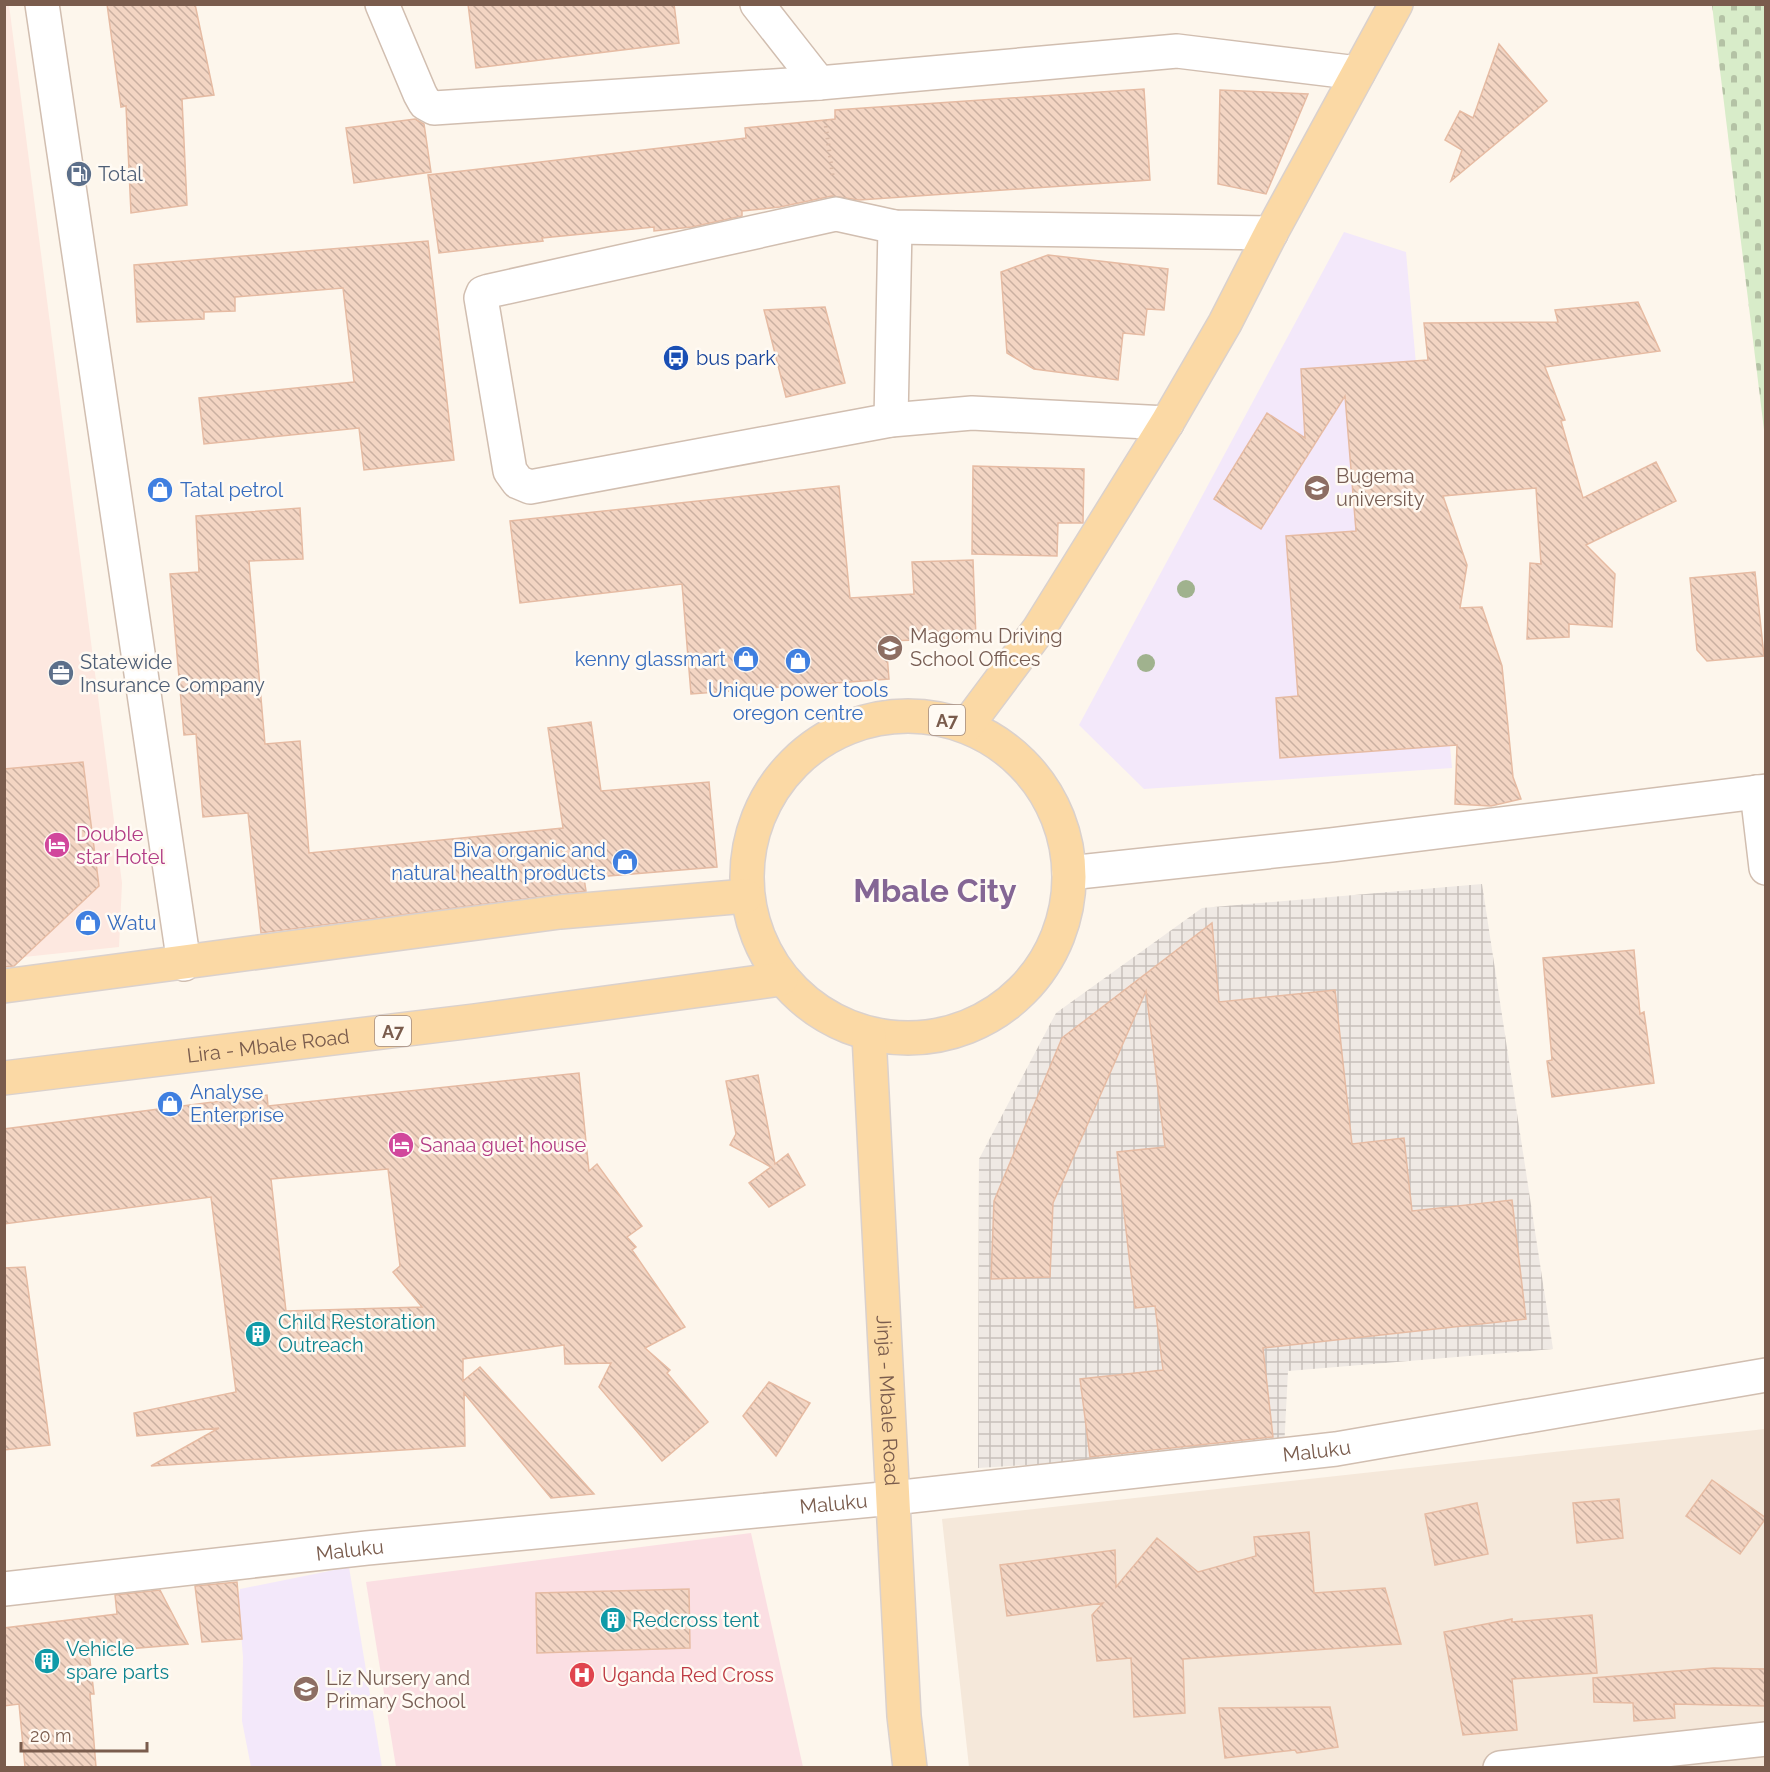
<svg xmlns="http://www.w3.org/2000/svg" width="1770" height="1772" font-family="Raleway,sans-serif">
<style>
.residential{fill:#f5e8da}
.commercial{fill:#fde8e0}
.industrial{fill:url(#industrial-grid)}
.education{fill:#f3e8fa}
.medical{fill:#fbdfe3}
.cemetery{fill:url(#cemetery-stones)}
.building{fill:url(#building-back-hatch);stroke:#e6bba3;stroke-width:1.5;fill-rule:evenodd}
.lines{fill:none;stroke-linecap:round;stroke-linejoin:round}
.minor-casing{stroke:#d1beb0;stroke-width:36}
.major-casing{stroke:#dad1cd;stroke-width:36}
.path{stroke:#d9b8a5;stroke-width:4;stroke-dasharray:1.5 4.5;stroke-linecap:butt}
.minor{stroke:#fff;stroke-width:33}
.major{stroke:#fbd9a5;stroke-width:33}
.tree{fill:#a0b28e}
.labels{text-anchor:middle;dominant-baseline:central;stroke-width:5;stroke-linejoin:round;paint-order:stroke}
.shield{fill:#fffaf3;stroke:#a28b7f;stroke-width:1.5}
.shield-label{font-size:18px;font-weight:bold;fill:#7a5c4d}
.service-label{font-size:20px;fill:#4e5e75;stroke:#fffaf3;text-anchor:start}
.transit-label{font-size:20px;fill:#164399;stroke:#fffaf3;text-anchor:start}
.education-label{font-size:20px;fill:#785e54;stroke:#fffaf3;text-anchor:start}
.shop-label{font-size:20px;fill:#366cbe;stroke:#fffaf3;text-anchor:start}
.hotel-label{font-size:20px;fill:#b23c85;stroke:#fffaf3;text-anchor:start}
.street-label{font-size:20px;fill:#7a5c4d;stroke:#fffaf3}
.culture-label{font-size:20px;fill:#0d838f;stroke:#fffaf3;text-anchor:start}
.health-label{font-size:20px;fill:#be3a42;stroke:#fffaf3;text-anchor:start}
.town-label{font-size:32px;font-weight:bold;fill:#846695;stroke:#fffaf3}
</style>
<defs>
<pattern id="industrial-grid" width="8" height="8" patternUnits="userSpaceOnUse" patternTransform="scale(1.5)"><rect width="8" height="8" fill="#efe9e4"/><path d="M0 4h8M4 0v8" fill="none" stroke="#c7c0bb"/></pattern>
<pattern id="cemetery-stones" width="16" height="16" patternUnits="userSpaceOnUse" patternTransform="scale(1.5)"><rect width="16" height="16" fill="#d8ecc9"/><path d="M2 7V4a2 2 0 0 1 4 0v3zM10 15v-3a2 2 0 0 1 4 0v3z" fill="#b4c2a5"/></pattern>
<pattern id="building-back-hatch" width="6" height="6" patternUnits="userSpaceOnUse" patternTransform="scale(1.5)"><rect width="6" height="6" fill="#f3d5c3"/><path d="M-1 5l2 2M0 0l6 6M5-1l2 2" fill="none" stroke="#cab0a1"/></pattern>
</defs>
<rect width="100%" height="100%" fill="#fdf6ec"/>
<!-- residential -->
<path class="residential" d="M1765 1429V1767H969L942 1519Z"/>
<!-- commercial -->
<path class="commercial" d="M4 5H9L122 883 119 947 5 959Z"/>
<!-- industrial -->
<path class="industrial" d="M1482 884 1553 1349 1288 1371 1284 1449 978 1468 979 1159 1056 1013 1202 908Z"/>
<!-- education -->
<path class="education" d="M1344 232 1406 252 1452 768 1144 789 1079 725Z
M349 1567 382 1767H251L242 1721 243 1657 238 1598 240 1589Z"/>
<!-- medical -->
<path class="medical" d="M751 1533 803 1767H396L366 1582Z"/>
<!-- cemetery -->
<path class="cemetery" d="M1712 5H1765V438Z"/>
<!-- building -->
<path class="building" d="M107 4H195L214 95 182 99 187 205 131 213 126 106 121 107Z
M468 4H674L679 43 476 68Z
M1499 44 1547 101 1451 181 1462 150 1445 140 1460 111 1473 118Z
M1144 89 1150 180 859 200 832 196 780 207 742 211V216L692 227 654 231V227L542 238 543 241 439 253 428 175 746 138 745 128 835 119V110Z
M1220 90 1308 94 1266 194 1218 184Z
M415 119 424 124 431 172 354 183 346 128Z
M428 241 454 460 364 470 359 428 204 444 199 398 354 382 343 288 235 297V311L204 312V319L137 322 134 265Z
M1048 255 1168 269 1164 310 1147 309 1144 335 1123 333 1118 380 1034 369 1007 353 1001 272Z
M1638 302 1660 351 1545 367 1565 420 1561 421 1583 498 1656 462 1676 501 1586 545 1615 574 1612 627 1569 624V637L1527 639 1530 563 1541 564 1536 488 1443 496 1467 565 1460 608 1482 607 1502 666 1513 777 1521 799 1491 806 1455 804 1457 745 1280 758 1276 698 1298 696 1286 536 1356 531 1345 396 1261 529 1214 499 1267 413 1305 438 1301 369 1428 360 1424 323 1558 322 1555 310Z
M825 307 845 383 786 397 764 310Z
M973 466 1084 469 1083 523H1058L1057 556 972 554Z
M839 486 850 598 914 594 912 562 973 560 976 638 886 641 889 679 691 694 682 584 520 603 510 521Z
M300 508 303 559 249 561 265 744 300 741 309 853 563 828 548 728 591 722 601 791 709 782 717 867 584 878 586 891 261 933 248 813 203 817 196 734 184 735 170 574 199 572 196 516Z
M1755 572 1764 656 1707 661 1697 650 1690 578Z
M83 762 99 886 14 966 4 967V769Z
M1212 923 1219 1002 1335 990 1352 1144 1404 1138 1412 1211 1512 1200 1526 1319 1263 1348 1273 1437 1090 1457 1080 1379 1163 1370 1155 1306 1135 1308 1117 1152 1165 1147 1146 991 1053 1203 1050 1277 991 1279 994 1201 1062 1038Z
M1634 950 1640 1014 1644 1012 1654 1083 1552 1097 1547 1061 1552 1060 1543 958Z
M579 1073 589 1171 597 1164 642 1226 627 1237 636 1247 632 1250 685 1327 645 1348 670 1370 667 1373 708 1422 662 1461 599 1387 611 1363 565 1364 564 1345 463 1359V1381L480 1367 594 1494 551 1498 464 1393 465 1446 151 1466 219 1428 137 1436 134 1413 236 1392 211 1197 4 1224V1129L267 1095 268 1106ZM388 1169 400 1266 393 1272 422 1307 286 1311 271 1179Z
M758 1075 775 1164 788 1154 805 1185 769 1207 749 1183 771 1167 730 1145 736 1134 726 1081Z
M25 1267 50 1445 4 1450V1268Z
M769 1382 810 1403 776 1456 743 1416Z
M1712 1480 1766 1518 1740 1554 1686 1516Z
M1619 1499 1623 1538 1577 1543 1573 1503Z
M1477 1503 1488 1554 1435 1565 1425 1514Z
M1309 1532 1314 1593 1385 1588 1401 1644 1183 1659 1185 1713 1134 1717 1131 1658 1097 1661 1092 1615 1103 1603 1007 1616 1000 1565 1115 1550 1116 1587 1157 1538 1198 1572 1256 1556 1254 1537Z
M237 1582 242 1639 202 1642 195 1586Z
M689 1589 690 1648 537 1653 536 1593Z
M160 1590 188 1644 89 1652 94 1694H90L96 1767H25L19 1704 4 1706V1628L117 1614 115 1595Z
M1592 1615 1597 1673 1512 1679 1517 1730 1463 1735 1444 1632 1512 1619V1622Z
M1713 1668 1766 1669V1706L1674 1704 1675 1718 1634 1721 1633 1703 1594 1702 1593 1678Z
M1330 1707 1338 1747 1297 1753 1295 1750 1225 1758 1219 1708Z"/>
<g class="lines">
<!-- minor casing -->
<g class="minor-casing">
<g id="minor">
<path d="M42 4 184 964"/>
<path d="M382 4 420 94 425 103 434 108 819 83 1177 51 1358 73"/>
<path d="M757 4 819 83"/>
<path d="M891 420 895 227"/>
<path d="M1167 423 972 413 891 420 530 487 518 482 510 471 481 298 483 293 489 291 836 214 895 227 1271 233"/>
<path d="M1757 792 1766 868"/>
<path d="M1069 873 1331 845 1766 791"/>
<path id="s1" d="M4 1589 367 1548 893 1498 1336 1449 1766 1375"/>
<path d="M1500 1768 1766 1739"/>
</g>
</g>
<!-- major casing -->
<g class="major-casing">
<g id="major">
<circle cx="908" cy="877" r="161"/>
<path d="M968 724 1039 629 1167 423 1225 323 1271 233 1396 4"/>
<path d="M4 986 560 912 746 896"/>
<path id="s2" d="M869 1035 904 1716 910 1768"/>
<path id="s3" d="M4 1078 474 1021 781 979"/>
</g>
</g>
<!-- path -->
<path class="path" d="M825 120 833 178"/>
<!-- minor -->
<use href="#minor" class="minor"/>
<!-- major -->
<use href="#major" class="major"/>
</g>
<!-- trees -->
<g class="tree">
<circle cx="1186" cy="589" r="9"/>
<circle cx="1146" cy="663" r="9"/>
</g>
<!-- icons -->
<defs>
<g id="fuel-disc" transform="scale(1.35)"><circle r="9.5" fill="#5c6f8a" stroke="#fffaf3"/><path d="M-5.5-6h7V0h2V4h1.3V-2.5L3-4.5l.8-.8L6-3V5H2.5V1h-1V6h-7ZM-4.2-4.7v3.2H.2V-4.7Z" fill="#fff"/></g>
<g id="bus-disc" transform="scale(1.35)"><circle r="9.5" fill="#1a4fb4" stroke="#fffaf3"/><path d="M-5-6H5V4H4V6H2V4H-2V6H-4V4H-5ZM-3.5-4V0h7V-4ZM-3.5 1.2v1.5H-2V1.2ZM2 1.2v1.5H3.5V1.2Z" fill="#fff"/></g>
<g id="university-disc" transform="scale(1.35)"><circle r="9.5" fill="#8d6e63" stroke="#fffaf3"/><path d="M0-5L7-2L0 1L-7-2ZM-4 1L0 2.5L4 1V4Q0 6-4 4Z" fill="#fff"/></g>
<g id="shop-disc" transform="scale(1.35)"><circle r="9.5" fill="#3f7fe0" stroke="#fffaf3"/><path d="M-5-2.5h2.3a2.7 3.5 0 0 1 5.4 0H5L5.5 6h-11ZM-1.5-2.5h3a1.5 2.3 0 0 0-3 0Z" fill="#fff"/></g>
<g id="school-disc" transform="scale(1.35)"><circle r="9.5" fill="#8d6e63" stroke="#fffaf3"/><path d="M0-5L7-2L0 1L-7-2ZM-4 1L0 2.5L4 1V4Q0 6-4 4Z" fill="#fff"/></g>
<g id="office-disc" transform="scale(1.35)"><circle r="9.5" fill="#5c6f8a" stroke="#fffaf3"/><path d="M-6-3h4V-5.5h4V-3h4V5H-6ZM-1-4.5V-3h2v-1.5ZM-6 0V1H6V0Z" fill="#fff"/></g>
<g id="hotel-disc" transform="scale(1.35)"><circle r="9.5" fill="#d1479c" stroke="#fffaf3"/><path d="M-6-4.5h1.5V1H6V5H4.5V3h-9V5H-6ZM-4 0a1.8 1.8 0 1 1 3.6 0ZM.5 0V-2.5h3Q6-2.5 6 0Z" fill="#fff"/></g>
<g id="building-disc" transform="scale(1.35)"><circle r="9.5" fill="#0f9aa8" stroke="#fffaf3"/><path d="M-4-6H4V6H1V3H-1V6H-4ZM-2.5-4.3h1.7v1.8h-1.7ZM.8-4.3h1.7v1.8H.8ZM-2.5-1h1.7V.8h-1.7ZM.8-1h1.7V.8H.8Z" fill="#fff"/></g>
<g id="hospital-disc" transform="scale(1.35)"><circle r="9.5" fill="#e0444e" stroke="#fffaf3"/><path d="M-5-5h3v3.5h4V-5h3V5h-3V1.5h-4V5h-3Z" fill="#fff"/></g>
</defs>
<g fill-rule="evenodd">
<use href="#fuel-disc" x="79" y="174"/>
<use href="#bus-disc" x="676" y="358"/>
<use href="#university-disc" x="1317" y="488"/>
<use href="#shop-disc" x="160" y="490"/>
<use href="#school-disc" x="890" y="648"/>
<use href="#shop-disc" x="746" y="659"/>
<use href="#shop-disc" x="798" y="661"/>
<use href="#office-disc" x="61" y="673"/>
<use href="#hotel-disc" x="57" y="845"/>
<use href="#shop-disc" x="625" y="862"/>
<use href="#shop-disc" x="88" y="923"/>
<use href="#shop-disc" x="170" y="1104"/>
<use href="#hotel-disc" x="401" y="1145"/>
<use href="#building-disc" x="258" y="1334"/>
<use href="#building-disc" x="613" y="1620"/>
<use href="#building-disc" x="47" y="1661"/>
<use href="#hospital-disc" x="582" y="1675"/>
<use href="#school-disc" x="306" y="1689"/>
</g>
<g class="labels">
<!-- shield labels -->
<g class="shield">
<rect x="929" y="705" width="36" height="30" rx="4.5"/>
<rect x="375" y="1016" width="36" height="30" rx="4.5"/>
</g>
<g class="shield-label">
<text x="947" y="720">A7</text>
<text x="393" y="1031">A7</text>
</g>
<!-- service labels -->
<g class="service-label">
<text x="98" y="174">Total</text>
<text x="80" y="662">Statewide<tspan x="80" dy="23">Insurance Company</tspan></text>
</g>
<!-- transit labels -->
<g class="transit-label">
<text x="696" y="358">bus park</text>
</g>
<!-- education labels -->
<g class="education-label">
<text x="1336" y="476">Bugema<tspan x="1336" dy="23">university</tspan></text>
<text x="910" y="636">Magomu Driving<tspan x="910" dy="23">School Offices</tspan></text>
<text x="326" y="1678">Liz Nursery and<tspan x="326" dy="23">Primary School</tspan></text>
</g>
<!-- shop labels -->
<g class="shop-label">
<text x="180" y="490">Tatal petrol</text>
<text x="726" y="659" text-anchor="end">kenny glassmart</text>
<text x="798" y="690" text-anchor="middle">Unique power tools<tspan x="798" dy="23">oregon centre</tspan></text>
<text x="606" y="850" text-anchor="end">Biva organic and<tspan x="606" dy="23">natural health products</tspan></text>
<text x="107" y="923">Watu</text>
<text x="190" y="1092">Analyse<tspan x="190" dy="23">Enterprise</tspan></text>
</g>
<!-- hotel labels -->
<g class="hotel-label">
<text x="76" y="834">Double<tspan x="76" dy="23">star Hotel</tspan></text>
<text x="420" y="1145">Sanaa guet house</text>
</g>
<!-- street labels -->
<g class="street-label">
<text stroke="none"><textPath href="#s3" startOffset="266">Lira - Mbale Road</textPath></text>
<text stroke="none"><textPath href="#s2" startOffset="366">Jinja - Mbale Road</textPath></text>
<text stroke="none"><textPath href="#s1" startOffset="1320">Maluku</textPath></text>
<text stroke="none"><textPath href="#s1" startOffset="834">Maluku</textPath></text>
<text stroke="none"><textPath href="#s1" startOffset="348">Maluku</textPath></text>
</g>
<!-- culture labels -->
<g class="culture-label">
<text x="278" y="1322">Child Restoration<tspan x="278" dy="23">Outreach</tspan></text>
<text x="632" y="1620">Redcross tent</text>
<text x="66" y="1649">Vehicle<tspan x="66" dy="23">spare parts</tspan></text>
</g>
<!-- health labels -->
<g class="health-label">
<text x="602" y="1675">Uganda Red Cross</text>
</g>
<!-- town labels -->
<g class="town-label">
<text x="935" y="890">Mbale City</text>
</g>
</g>
<!-- border -->
<rect width="1770" height="1772" fill="none" stroke="#7a5c4d" stroke-width="12"/>
<!-- scale -->
<path d="M21 1742v9h126v-9" fill="none" stroke="#7a5c4d" stroke-width="3"/>
<text x="30" y="1742" font-size="18" fill="#7a5c4d" stroke="#fffaf3" stroke-width="4.5" paint-order="stroke">20 m</text>
</svg>
